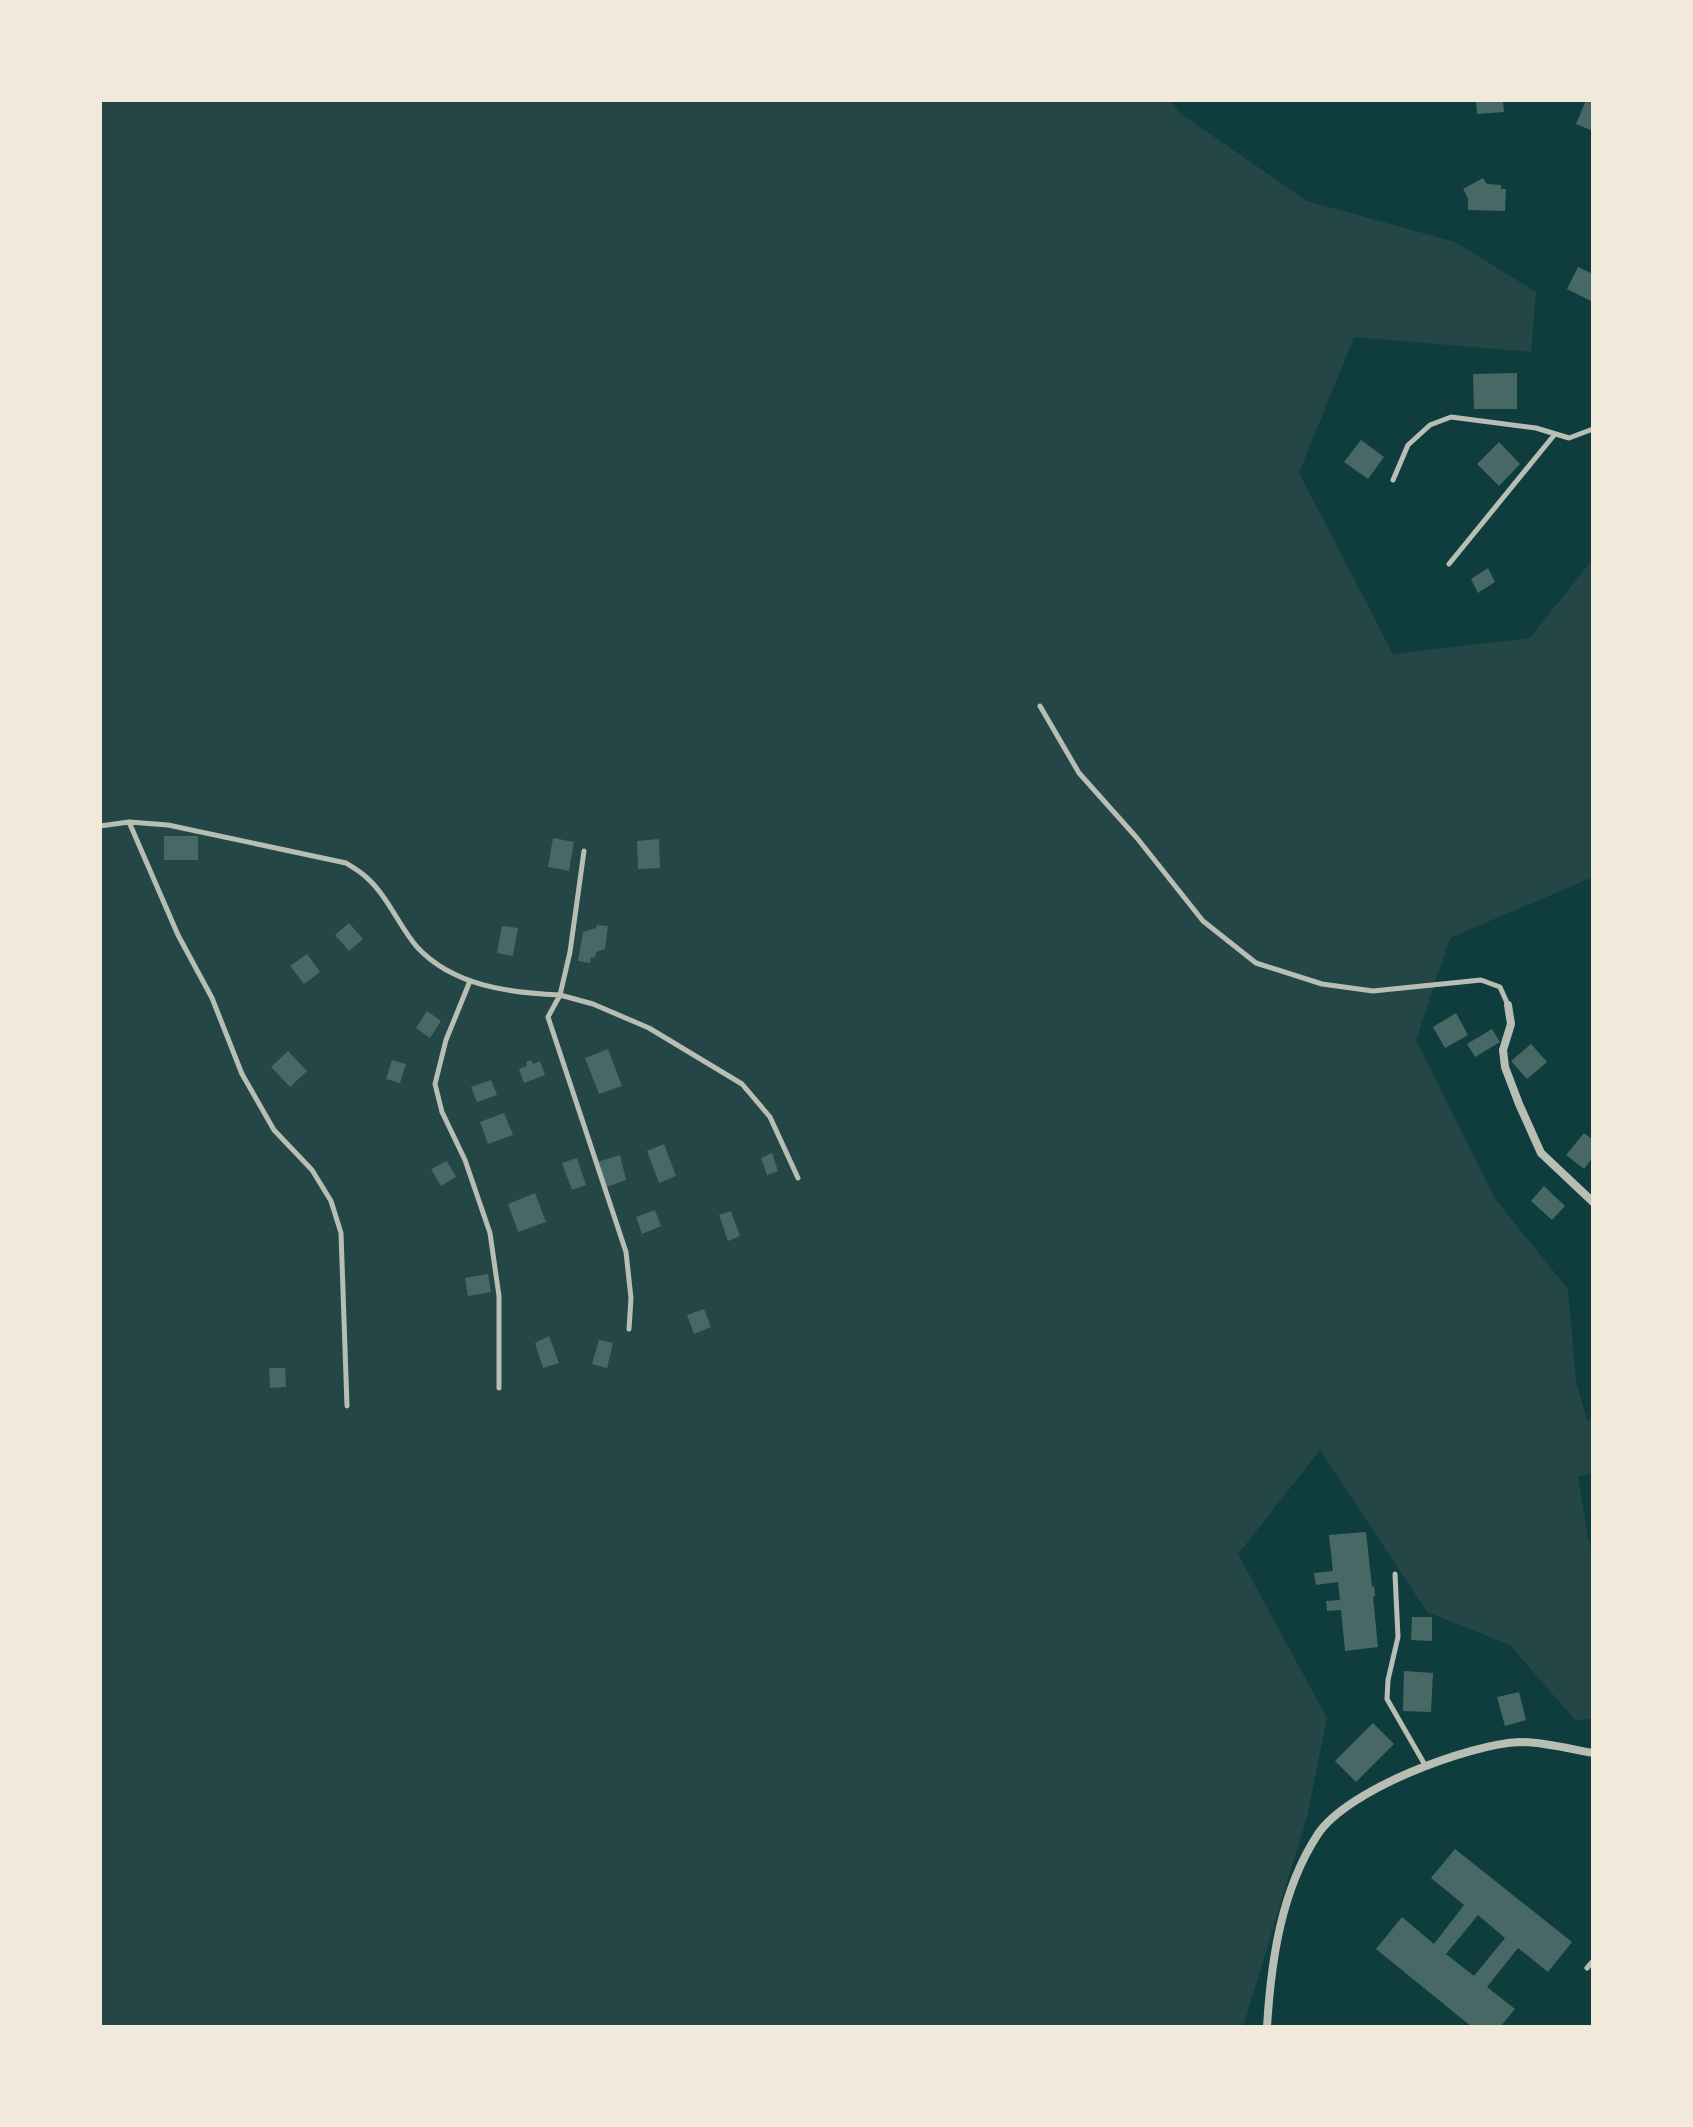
<svg xmlns="http://www.w3.org/2000/svg" width="1693" height="2127" font-family="'Fira Sans Condensed',sans-serif">
<style>
.green{fill:#244646}
.building{fill:#486865;fill-rule:evenodd}
.lines{fill:none;stroke-linecap:round;stroke-linejoin:round}
.service{stroke:#b8beb3;stroke-width:5}
.minor{stroke:#b8beb3;stroke-width:8}
</style>
<rect width="100%" height="100%" fill="#0f3d3e"/>
<!-- green -->
<path class="green" d="M100 100H1169L1181 114 1307 201 1455 242 1536 292 1531 352 1354 337 1299 473 1393 654 1530 638 1593 559V877L1450 938 1416 1040 1495 1199 1568 1289 1576 1381 1587 1420 1593 1422V1474L1578 1476 1588 1539 1593 1552V1719L1575 1720 1510 1645 1427 1612 1320 1450 1238 1554 1327 1718 1307 1817 1243 2027H100Z"/>
<!-- building -->
<path class="building" d="M1476 100H1503L1504 112 1477 114Z
M1586 100H1593V131L1576 124Z
M1483 178 1487 184 1501 185V189H1506L1505 211 1468 210V198L1463 189Z
M1578 267 1593 274V302L1567 289Z
M1517 373V409H1474L1473 374Z
M1361 440 1384 457 1368 479 1344 462Z
M1499 442 1520 464 1499 486 1477 464Z
M1488 568 1495 582 1478 593 1471 579Z
M164 836H198V860H164Z
M553 838 574 842 569 871 548 867Z
M659 839 660 868 638 869 637 841Z
M349 923 363 939 349 951 335 935Z
M597 925 608 926 605 949 596 952 595 958 591 957 590 963 578 961 583 932 596 928Z
M502 926 518 928 513 956 497 953Z
M307 954 320 972 304 984 290 966Z
M427 1011 441 1021 430 1038 416 1028Z
M1456 1013 1468 1035 1445 1048 1433 1027Z
M1492 1029 1500 1042 1475 1057 1467 1044Z
M1531 1044 1547 1062 1527 1079 1511 1061Z
M608 1049 622 1086 599 1094 585 1058Z
M288 1051 307 1071 290 1087 271 1067Z
M392 1060 406 1064 400 1083 386 1079Z
M531 1060 533 1064 540 1061 545 1075 524 1083 519 1069 527 1066 526 1062Z
M491 1080 497 1095 477 1102 471 1087Z
M504 1113 513 1135 488 1144 480 1122Z
M1584 1133 1593 1140V1157L1584 1169 1566 1155Z
M664 1144 676 1176 659 1183 647 1151Z
M772 1153 778 1171 767 1175 761 1158Z
M620 1155 626 1180 607 1187 598 1162Z
M577 1158 586 1185 572 1190 562 1163Z
M447 1161 456 1177 441 1186 431 1169Z
M1544 1186 1565 1206 1552 1220 1531 1201Z
M535 1193 546 1222 518 1232 508 1204Z
M655 1210 661 1226 642 1234 636 1217Z
M731 1211 740 1236 728 1241 719 1215Z
M488 1274 491 1292 468 1296 465 1278Z
M704 1309 711 1327 694 1334 687 1315Z
M549 1336 559 1363 543 1368 535 1343Z
M599 1340 613 1343 607 1368 592 1364Z
M269 1368H285L286 1387 270 1388Z
M1366 1532 1372 1587 1374 1586 1375 1596 1373 1597 1378 1647 1345 1651 1341 1610 1327 1611 1326 1601 1340 1600 1338 1582 1316 1585 1314 1573 1333 1571 1329 1535Z
M1412 1617H1432V1641L1411 1640Z
M1404 1671 1433 1673 1431 1712 1403 1711Z
M1519 1692 1526 1720 1505 1726 1497 1697Z
M1373 1723 1394 1744 1356 1782 1335 1761Z
M1455 1849 1572 1942 1548 1972 1518 1948 1487 1987 1515 2009 1500 2027H1472L1376 1949 1402 1917 1434 1944 1464 1905 1431 1878ZM1478 1915 1505 1938 1474 1976 1446 1954Z"/>
<g class="lines">
<!-- service -->
<path class="service" d="M1393 480 1408 445 1430 425 1451 417 1536 428 1569 438 1593 429
M1449 564 1555 434
M1040 706 1079 773 1137 838 1203 921 1256 963 1322 984 1373 991 1481 980 1500 987 1508 1005
M129 822 178 935 212 998 242 1074 274 1130 312 1170 331 1201 341 1233 347 1406
M100 826 129 822 168 825 346 863C352 867 360 871 366 877 387 895 399 926 417 947 453 986 510 993 560 995L548 1017 626 1252 631 1298 629 1329
M584 851 570 952 560 995 593 1004 649 1028 742 1084 770 1117 798 1178
M470 981 446 1040 435 1084 442 1112 465 1160 490 1233 499 1296V1388
M1395 1574 1398 1637 1388 1680 1387 1699 1425 1765
M1587 1968 1593 1961"/>
<!-- minor -->
<path class="minor" d="M1508 1005 1511 1024 1503 1050 1505 1067 1519 1104 1541 1153 1593 1202
M1267 2027C1271 1961 1281 1890 1318 1834 1347 1790 1468 1744 1520 1742 1544 1742 1570 1749 1593 1753"/>
</g>
<!-- border -->
<rect width="1693" height="2127" fill="none" stroke="#f1e9da" stroke-width="204"/>
</svg>
